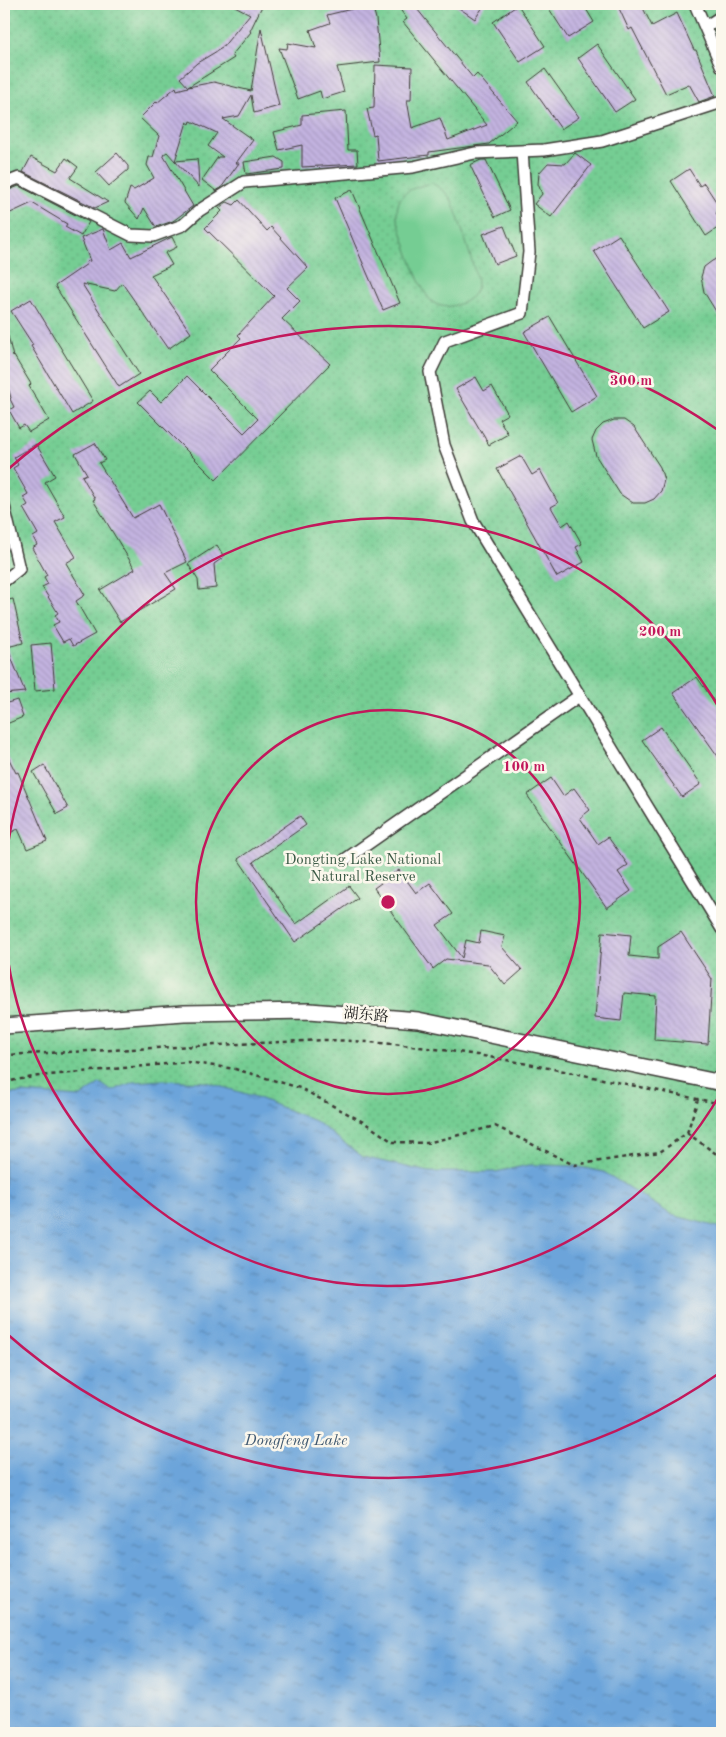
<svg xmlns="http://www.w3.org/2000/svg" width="726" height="1737" font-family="'Old Standard TT','Noto Serif SC',serif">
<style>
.park{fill:url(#park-dots);stroke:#487458}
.garden{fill:#75cd93;stroke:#487458}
.water{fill:url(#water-ripples);stroke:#44607b}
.building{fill:url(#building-back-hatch)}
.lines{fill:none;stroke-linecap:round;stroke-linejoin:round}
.minor-casing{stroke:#3c3a36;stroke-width:14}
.tertiary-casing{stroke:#3c3a36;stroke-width:18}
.path{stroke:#3c3a36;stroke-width:2.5;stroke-dasharray:4 4;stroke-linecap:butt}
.minor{stroke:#fff;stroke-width:11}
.tertiary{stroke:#fff;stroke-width:15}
.ring{fill:none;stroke:#c2185b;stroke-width:2.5}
.labels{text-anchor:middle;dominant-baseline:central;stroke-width:5;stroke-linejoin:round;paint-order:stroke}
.park-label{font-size:15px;fill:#3b5a46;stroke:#fbf7ec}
.street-label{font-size:15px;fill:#1c1c1c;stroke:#fbf7ec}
.water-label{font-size:16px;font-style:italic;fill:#405971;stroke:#fbf7ec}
.centre{fill:#c2185b;stroke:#fbf7ec;stroke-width:2.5}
.ring-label{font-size:15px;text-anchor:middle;font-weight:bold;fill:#c2185b;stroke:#fbf7ec;stroke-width:5;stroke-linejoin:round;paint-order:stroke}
</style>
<defs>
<pattern id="park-dots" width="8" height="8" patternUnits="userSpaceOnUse" patternTransform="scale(1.25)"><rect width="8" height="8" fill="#75cd93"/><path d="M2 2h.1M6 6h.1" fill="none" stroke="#65af7e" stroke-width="1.8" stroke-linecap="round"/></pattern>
<pattern id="water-ripples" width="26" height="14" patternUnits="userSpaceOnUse" patternTransform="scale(1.25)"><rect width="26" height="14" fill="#6ca4da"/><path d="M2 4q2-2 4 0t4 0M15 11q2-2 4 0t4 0" fill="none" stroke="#5885b0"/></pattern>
<pattern id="building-back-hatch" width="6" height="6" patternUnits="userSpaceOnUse" patternTransform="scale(1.25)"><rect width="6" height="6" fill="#c3b3e0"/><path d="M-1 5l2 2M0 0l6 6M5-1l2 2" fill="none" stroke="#a799c0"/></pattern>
</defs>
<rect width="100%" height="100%" fill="#fbf7ec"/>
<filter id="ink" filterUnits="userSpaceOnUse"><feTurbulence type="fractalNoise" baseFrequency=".02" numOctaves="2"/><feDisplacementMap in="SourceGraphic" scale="10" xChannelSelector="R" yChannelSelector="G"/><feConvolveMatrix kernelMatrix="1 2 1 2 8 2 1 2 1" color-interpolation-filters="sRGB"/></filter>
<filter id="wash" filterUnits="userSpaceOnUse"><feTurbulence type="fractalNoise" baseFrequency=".0096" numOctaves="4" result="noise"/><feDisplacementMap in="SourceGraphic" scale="20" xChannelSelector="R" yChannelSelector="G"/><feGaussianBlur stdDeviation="1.12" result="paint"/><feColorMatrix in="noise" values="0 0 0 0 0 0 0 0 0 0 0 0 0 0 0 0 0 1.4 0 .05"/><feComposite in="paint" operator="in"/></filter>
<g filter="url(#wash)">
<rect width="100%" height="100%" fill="#eee5c6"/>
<!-- park -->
<path class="park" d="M4 4H722V1733H4Z"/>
<!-- garden -->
<path class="garden" d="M432 183C440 188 448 193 452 201 456 211 479 278 477 286 476 295 468 301 459 304 450 307 442 308 434 303 419 294 404 237 397 219 396 192 408 189 432 183Z"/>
<!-- water -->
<path class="water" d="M162 1080 207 1082 256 1097 315 1121 363 1157 429 1172H495L529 1165H544L575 1166 604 1172 672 1215 722 1228V1733H4V1094L22 1093 81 1097 100 1083 112 1091 133 1082Z"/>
<g id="blocks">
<!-- building -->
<path class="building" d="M231 4H263L250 31 251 32 232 55 234 58 188 87 214 82 251 91 261 28 279 106 254 113 251 95 239 116 223 119 253 140 236 163H239L221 188 216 191 202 180 218 157H223L208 146 217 133 191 121 190 124 187 122 175 161 167 152 163 155 193 206 173 221 156 227 144 208 139 219 125 203 130 188 134 190 154 178 147 165 149 157H153L159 136 140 118 156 102 157 103 176 87 177 90 188 87 180 78 197 63 222 48 250 14Z
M372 4 376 19 380 62 337 67 344 92 322 99 320 91 298 99 279 48 287 49 288 43 316 48 310 30 330 23 327 15Z
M396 4H413L473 78 477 74 517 121 489 144 429 152V155L378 161 376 134 373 135 367 109 374 108 375 65 412 67 411 100H407L412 128 440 118 448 140 487 125 403 22 407 19Z
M453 4H485L475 19Z
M546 4H583L594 22 568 38Z
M617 4H641L652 26 677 13 694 50H696L715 96 699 102 689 84 666 94 632 28 629 30Z
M518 5 545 46 520 62 493 22Z
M597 44 635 99 615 112 578 58Z
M545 69 579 117 561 129 528 82Z
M346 111 348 150H357L358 164 302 167V145L279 150 274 132 302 125V115Z
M117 153 128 166V170L109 186 96 172Z
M575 153 591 165 551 217 534 204 542 194 538 184 539 173 548 163 565 164Z
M31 157 57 171 66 158 78 167 70 178 108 202 95 208 23 172Z
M276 157 284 162V169L246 174 244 162Z
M197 159 198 167 199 187 175 161Z
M481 160H486L510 210 495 217 470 165Z
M689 169 700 186 704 183 721 209 716 213 722 222V225L706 236 671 181Z
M19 186 89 222 81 236 65 227 67 224 32 203 4 216V192Z
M352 190 400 303 383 310 335 198Z
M239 200 267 231 271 227 308 268 287 288 300 301 282 319 330 364 216 480 138 402 150 391 161 402 187 376 244 433 258 419 209 370 241 338 238 335 274 296 205 228 222 211 219 208 224 204 227 202 234 205Z
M504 226 516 256 495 264 483 234Z
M103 229 111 250 123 243 131 257 172 237 177 247 165 253 172 265 151 275 191 333 168 349 122 283 115 291 82 284 139 374 119 387 55 286 87 264 86 262 90 261 81 238Z
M619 235 669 312 643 328 594 251Z
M722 256V321L704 292 701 277 704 267 712 261Z
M31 299 93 401 72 414 31 346 33 345 11 311Z
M550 317 597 396 571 412 524 332Z
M8 336 13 357 14 356 31 384 29 386 49 420 29 432 24 425 19 428 9 410 14 407 10 399 11 398 4 374V337Z
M476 377 484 391 492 386 508 414 499 419 508 434 489 445 456 389Z
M614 420H624L634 427 660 467 664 480 661 491 654 499 645 503H633L620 494 596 456 592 440 596 431 603 424Z
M95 443 105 460 99 463 133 518 159 504 187 562 165 573 176 589 120 622 100 590 135 569 93 500 95 499 82 476 87 474 75 454Z
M36 444 55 476 45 482 65 517 55 522 76 557 66 563 85 595 76 601 95 634 73 646 69 639 63 642 53 625 59 622 55 615 58 613 42 587 48 584 44 577 47 575 32 548 37 545 33 537 38 534 23 508 28 505 23 497 28 494 13 468 18 465 14 457Z
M521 456 532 475 540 470 558 503 551 507 562 526 569 521 582 544 576 547 584 562 557 577 497 469Z
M217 545 224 557 214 564 216 588 199 590 198 580 188 564Z
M13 599 23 643 7 647 25 692 4 694V601Z
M51 643 55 689 35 691 31 645Z
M697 677 722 713V762L673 693Z
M17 700 23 717 4 725V704Z
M661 727 701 784 682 797 642 740Z
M4 749 16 773 18 772 47 841 27 849 18 829 4 836Z
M44 765 68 808 57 814 33 772Z
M551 778 563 796 574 788 590 810 580 818 598 844 608 837 628 865 618 872 631 891 607 908 527 795Z
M300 816 306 825 253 862 296 924 349 886 358 898 295 942 238 859Z
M399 870 416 893 430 883 453 914 437 925 462 958 466 940 479 943 481 931 505 936 502 947 522 970 505 985 488 964 446 959 433 969 374 888Z
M602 932 631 935 629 956 658 959V947L681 932 712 979 708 1044 654 1040 656 996 624 993 621 1021 595 1018Z"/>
</g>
</g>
<g filter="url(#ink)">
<use href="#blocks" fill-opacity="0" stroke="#3c3a36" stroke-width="1"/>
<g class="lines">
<!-- minor casing -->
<g class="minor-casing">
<path id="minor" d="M695 4 722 67
M705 27 722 16
M522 151 529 252 522 313 445 341 430 372 444 445 473 521 722 929
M4 184 19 178 131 235 153 236 183 225 200 210 244 182 413 167 475 153 544 150 602 141 722 102
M4 506 19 569 4 581
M346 859 579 696"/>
</g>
<!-- tertiary casing -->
<g class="tertiary-casing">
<path id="tertiary" d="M4 1026 184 1013 310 1011 418 1020 722 1083"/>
</g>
<!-- path -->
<path class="path" d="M4 1055 325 1040C459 1043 591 1078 722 1104
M4 1082 39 1076 187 1062 235 1069 300 1088 365 1123 393 1142 427 1143 495 1126 574 1165 660 1152 687 1133 722 1158
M687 1133 698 1099"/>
<!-- minor -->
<use href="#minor" class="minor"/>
<!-- tertiary -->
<use href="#tertiary" class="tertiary"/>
</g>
</g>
<!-- distance rings -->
<g class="ring">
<circle cx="388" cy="902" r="192"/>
<path d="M722 1091A384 384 0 1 1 722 713"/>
<path d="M718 1374A576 576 0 0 1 6 1333M6 471A576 576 0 0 1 718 430"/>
</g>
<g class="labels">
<!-- park labels -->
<g class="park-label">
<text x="363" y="860">Dongting Lake National<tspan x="363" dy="17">Natural Reserve</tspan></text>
</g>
<!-- street labels -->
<g class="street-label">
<text transform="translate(366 1016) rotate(5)">湖东路</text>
</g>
<!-- water labels -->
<g class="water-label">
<text x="296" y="1441">Dongfeng Lake</text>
</g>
</g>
<circle cx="388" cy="902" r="8" class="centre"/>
<g class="ring-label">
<text x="631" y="385">300 m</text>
<text x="660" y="636">200 m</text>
<text x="524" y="771">100 m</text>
</g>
<!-- margin -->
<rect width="726" height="1737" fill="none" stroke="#fbf7ec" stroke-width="20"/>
</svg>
